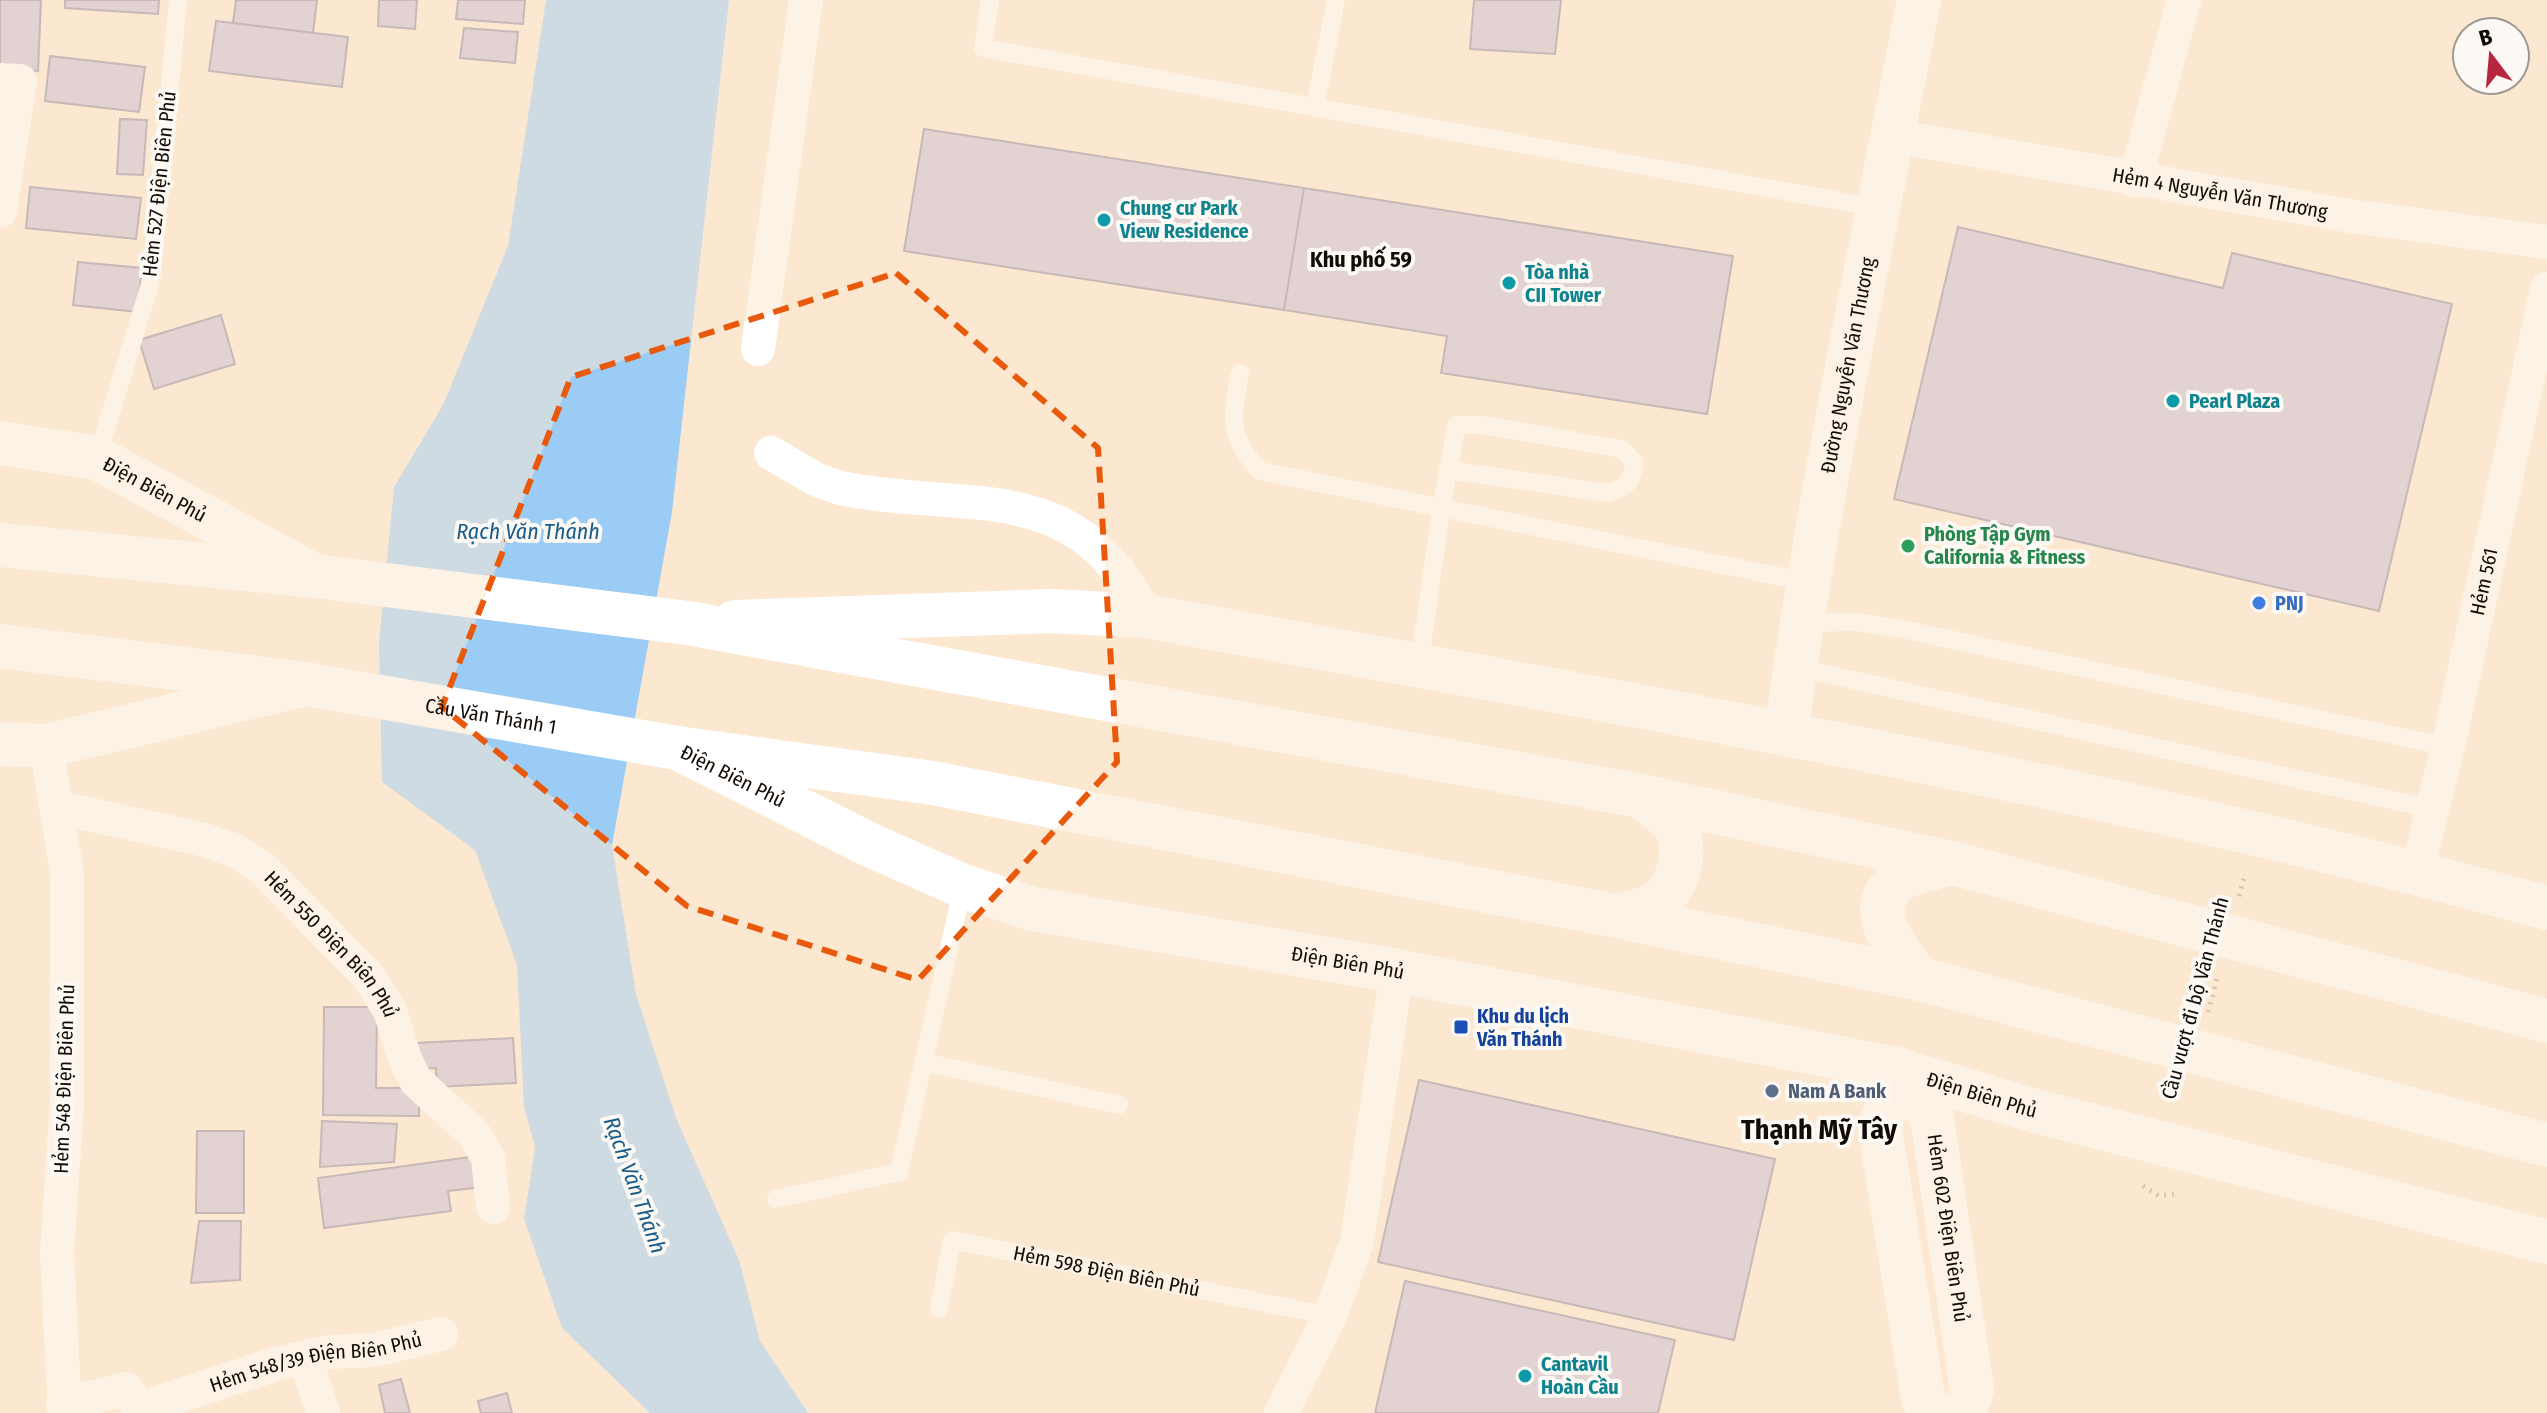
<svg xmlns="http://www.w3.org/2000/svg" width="2547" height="1413" font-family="'Fira Sans Condensed',sans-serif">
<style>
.water{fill:#9accf5}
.building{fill:#c3b8d0;stroke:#897e96;stroke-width:2}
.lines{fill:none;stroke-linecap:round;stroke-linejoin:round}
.path{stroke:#a89988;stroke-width:5;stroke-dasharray:2 6;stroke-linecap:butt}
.lane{stroke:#fff;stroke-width:18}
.street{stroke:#fff;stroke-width:34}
.secondary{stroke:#fff;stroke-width:44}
.primary{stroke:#fff;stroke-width:44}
.highway{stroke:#fff;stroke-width:44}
.marked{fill:none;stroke:#e8590c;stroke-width:6;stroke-dasharray:16 10;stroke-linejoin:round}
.culture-dot{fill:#0f9aa8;stroke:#fcf8f3;stroke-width:3}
.leisure-dot{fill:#2e9e5b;stroke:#fcf8f3;stroke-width:3}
.shop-dot{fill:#3f7fe0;stroke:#fcf8f3;stroke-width:3}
.transit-dot{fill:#1a4fb4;stroke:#fcf8f3;stroke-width:3}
.service-dot{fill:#5c6f8a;stroke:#fcf8f3;stroke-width:3}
.labels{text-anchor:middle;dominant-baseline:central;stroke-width:8;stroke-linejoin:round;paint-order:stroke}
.street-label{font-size:20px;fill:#120b05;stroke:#fcf8f3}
.culture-label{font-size:20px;font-weight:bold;fill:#0d838f;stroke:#fcf8f3;text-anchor:start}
.leisure-label{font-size:20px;font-weight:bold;fill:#27864d;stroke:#fcf8f3;text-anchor:start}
.shop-label{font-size:20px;font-weight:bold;fill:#366cbe;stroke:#fcf8f3;text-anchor:start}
.transit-label{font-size:20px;font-weight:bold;fill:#164399;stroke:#fcf8f3;text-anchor:start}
.service-label{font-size:20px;font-weight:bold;fill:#4e5e75;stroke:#fcf8f3;text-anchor:start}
.neighbourhood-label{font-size:22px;font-weight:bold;fill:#120b05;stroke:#fcf8f3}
.water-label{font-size:22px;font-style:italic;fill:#155c8b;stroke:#fcf8f3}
.district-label{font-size:28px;font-weight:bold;fill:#120b05;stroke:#fcf8f3}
</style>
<rect width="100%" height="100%" fill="#fce8d1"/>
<!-- water -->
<path class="water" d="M546 0H729L672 512 612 845 636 994 676 1118 739 1260 760 1341 808 1413H650L562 1328 524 1219 535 1147 524 1107 517 965 475 850 382 782 379 644 394 487 443 405 508 246Z"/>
<!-- building -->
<path class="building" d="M0 0H41L38 71 0 69Z
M65 0H159L158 14 65 8Z
M236 0H317L313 33 233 23Z
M379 0H417L415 29 378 26Z
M458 0H525L523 24 456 19Z
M1474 0H1561L1555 54 1470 49Z
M216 21 348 37 342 87 209 71Z
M464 28 518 32 515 63 460 58Z
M50 56 145 67 139 112 45 101Z
M120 119 147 120 143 175 117 174Z
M924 129 1304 188 1284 310 904 251Z
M30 187 141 198 136 239 26 228Z
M1304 188 1733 256 1707 414 1441 373 1447 336 1284 310Z
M1958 227 2223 288 2232 253 2452 304 2379 611 1894 499Z
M78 262 142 268 137 312 73 305Z
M221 315 235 364 154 389 139 340Z
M324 1007H377L376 1088H419V1116L323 1115Z
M513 1038 516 1083 437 1087 436 1068 416 1069 415 1043Z
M1419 1080 1775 1159 1734 1340 1378 1262Z
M322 1121 397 1124 394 1162 320 1167Z
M197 1131H244V1213H196Z
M478 1156 482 1187 448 1191 451 1211 324 1228 318 1178Z
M199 1221H241L240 1280 191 1283Z
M1405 1281 1675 1340 1658 1413H1375Z
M401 1379 410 1413H385L379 1385Z
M507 1393 512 1413H481L478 1401Z"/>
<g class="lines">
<!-- path -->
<path class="path" d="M2239 896 2245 875
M2208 1012 2217 979
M2143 1186 2159 1196 2174 1194"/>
<!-- lane -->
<g class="lane">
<path d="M990 0 983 48 1879 208"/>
<path d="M1315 107 1336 0"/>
<path d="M1240 373C1232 419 1227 435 1260 471L1807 582"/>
<path d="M97 458 151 281 178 0"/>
<path d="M1803 623 1858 622 1902 629 2448 747"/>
<path d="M1419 666C1431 586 1440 504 1457 425H1483L1622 449 1634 462C1633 483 1625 488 1607 493L1449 470"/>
<path d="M1795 667 2432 809"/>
<path d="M924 1062 1119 1105"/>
<path d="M776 1199 899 1172 963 886"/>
<path id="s1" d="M939 1309 952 1240 1330 1316"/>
</g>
<!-- street -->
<g class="street">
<path d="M0 80 20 81 0 211"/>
<path id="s2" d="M1893 136 2351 216 2547 242"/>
<path d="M2135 181 2184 0"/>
<path d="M758 349 806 0"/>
<path d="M771 453 815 479 840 488C966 514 1076 473 1146 616"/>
<path d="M46 746 67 873V1103L57 1252 65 1413"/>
<path id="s3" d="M56 807 201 839 234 850 262 868 369 977 390 1011 405 1059 416 1081 474 1134 488 1158 493 1207"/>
<path id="s4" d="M2417 872 2448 747 2547 289"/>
<path d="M305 1358 323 1413"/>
<path id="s5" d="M63 1405 126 1389 140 1409 276 1364 328 1352 374 1350 441 1334"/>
<path d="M1281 1413 1330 1316 1357 1242 1397 971"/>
</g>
<!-- secondary -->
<g class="secondary">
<path id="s6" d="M1786 734C1819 487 1872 244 1919 0"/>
<path id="s7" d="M1896 1069 1932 1118 1972 1390 1964 1413"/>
<path d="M1896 1069 1880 1128 1923 1398 1932 1413"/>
</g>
<!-- primary -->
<g class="primary">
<path id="s8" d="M0 443 97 458 315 576"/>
<path d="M735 622 1051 611 1146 616C1615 702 2087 781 2547 908"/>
<path d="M0 744 46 746 302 685"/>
<path id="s9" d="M683 751 870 845 963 886 1033 909 1397 971 1896 1069 2028 1109 2547 1242"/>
</g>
<!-- highway -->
<g class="highway">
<path d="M0 545 315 576 688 623 1641 796 1952 863 2547 1021"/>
<path id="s10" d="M0 646 305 684 677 748 933 783 1616 916 1920 979 2547 1145"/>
<path d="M1616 916C1627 913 1641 911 1652 906 1677 895 1691 847 1674 825 1665 814 1652 805 1641 796"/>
<path d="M1920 979C1900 955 1860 909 1898 881 1911 871 1936 868 1952 863"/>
</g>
</g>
<!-- marked area -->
<path d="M0 0H2547V1413H0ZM896 273 1098 448 1117 762 918 980 687 906 442 707 571 377Z" fill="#fce8d1" fill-opacity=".55" fill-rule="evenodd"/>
<path class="marked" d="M896 273 1098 448 1117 762 918 980 687 906 442 707 571 377Z"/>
<!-- markers -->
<g class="culture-dot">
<circle cx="1104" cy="220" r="8"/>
<circle cx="1509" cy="283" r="8"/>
<circle cx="2173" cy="401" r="8"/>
<circle cx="1525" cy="1376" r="8"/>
</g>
<circle class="leisure-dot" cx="1908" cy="546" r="8"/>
<circle class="shop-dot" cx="2259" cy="603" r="8"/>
<rect class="transit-dot" x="1453" y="1019" width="16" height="16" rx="4"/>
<circle class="service-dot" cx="1772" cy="1091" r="8"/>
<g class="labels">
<!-- street labels -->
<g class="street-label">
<text transform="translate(159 184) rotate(-84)">Hẻm 527 Điện Biên Phủ</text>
<text stroke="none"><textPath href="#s2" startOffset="332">Hẻm 4 Nguyễn Văn Thương</textPath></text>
<text stroke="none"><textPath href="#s6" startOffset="374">Đường Nguyễn Văn Thương</textPath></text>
<text stroke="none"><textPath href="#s8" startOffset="164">Điện Biên Phủ</textPath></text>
<text stroke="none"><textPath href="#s4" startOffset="298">Hẻm 561</textPath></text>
<text stroke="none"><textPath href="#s10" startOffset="496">Cầu Văn Thánh 1</textPath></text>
<text stroke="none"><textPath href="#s9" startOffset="56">Điện Biên Phủ</textPath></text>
<text stroke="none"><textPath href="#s3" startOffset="320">Hẻm 550 Điện Biên Phủ</textPath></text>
<text stroke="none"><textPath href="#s9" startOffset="704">Điện Biên Phủ</textPath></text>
<text transform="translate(2195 998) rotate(-75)">Cầu vượt đi bộ Văn Thánh</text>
<text transform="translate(64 1079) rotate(-88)">Hẻm 548 Điện Biên Phủ</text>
<text stroke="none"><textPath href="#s9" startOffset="1352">Điện Biên Phủ</textPath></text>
<text stroke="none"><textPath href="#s7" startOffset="172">Hẻm 602 Điện Biên Phủ</textPath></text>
<text stroke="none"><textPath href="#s1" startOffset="228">Hẻm 598 Điện Biên Phủ</textPath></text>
<text stroke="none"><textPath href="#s5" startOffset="272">Hẻm 548/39 Điện Biên Phủ</textPath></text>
</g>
<!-- culture labels -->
<g class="culture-label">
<text x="1120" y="208">Chung cư Park<tspan x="1120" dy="23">View Residence</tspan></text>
<text x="1525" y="272">Tòa nhà<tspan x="1525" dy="23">CII Tower</tspan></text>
<text x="2189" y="401">Pearl Plaza</text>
<text x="1541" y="1364">Cantavil<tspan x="1541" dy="23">Hoàn Cầu</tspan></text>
</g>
<!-- leisure labels -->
<g class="leisure-label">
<text x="1924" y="534">Phòng Tập Gym<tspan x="1924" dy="23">California &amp; Fitness</tspan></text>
</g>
<!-- shop labels -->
<g class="shop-label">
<text x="2275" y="603">PNJ</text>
</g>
<!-- transit labels -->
<g class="transit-label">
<text x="1477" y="1016">Khu du lịch<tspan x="1477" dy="23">Văn Thánh</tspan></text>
</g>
<!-- service labels -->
<g class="service-label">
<text x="1788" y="1091">Nam A Bank</text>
</g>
<!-- neighbourhood labels -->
<g class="neighbourhood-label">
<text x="1361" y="259">Khu phố 59</text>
</g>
<!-- water labels -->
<g class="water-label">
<text x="528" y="531">Rạch Văn Thánh</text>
<text transform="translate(635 1185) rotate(70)">Rạch Văn Thánh</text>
</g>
<!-- district labels -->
<g class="district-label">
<text x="1819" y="1129">Thạnh Mỹ Tây</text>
</g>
</g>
<!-- north arrow -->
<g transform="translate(2491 56) rotate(344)"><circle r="38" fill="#fcf8f3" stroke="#9e9994" stroke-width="2"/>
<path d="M0-6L14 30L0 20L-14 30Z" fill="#b7253f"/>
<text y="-12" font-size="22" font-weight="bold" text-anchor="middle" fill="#120b05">B</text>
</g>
</svg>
